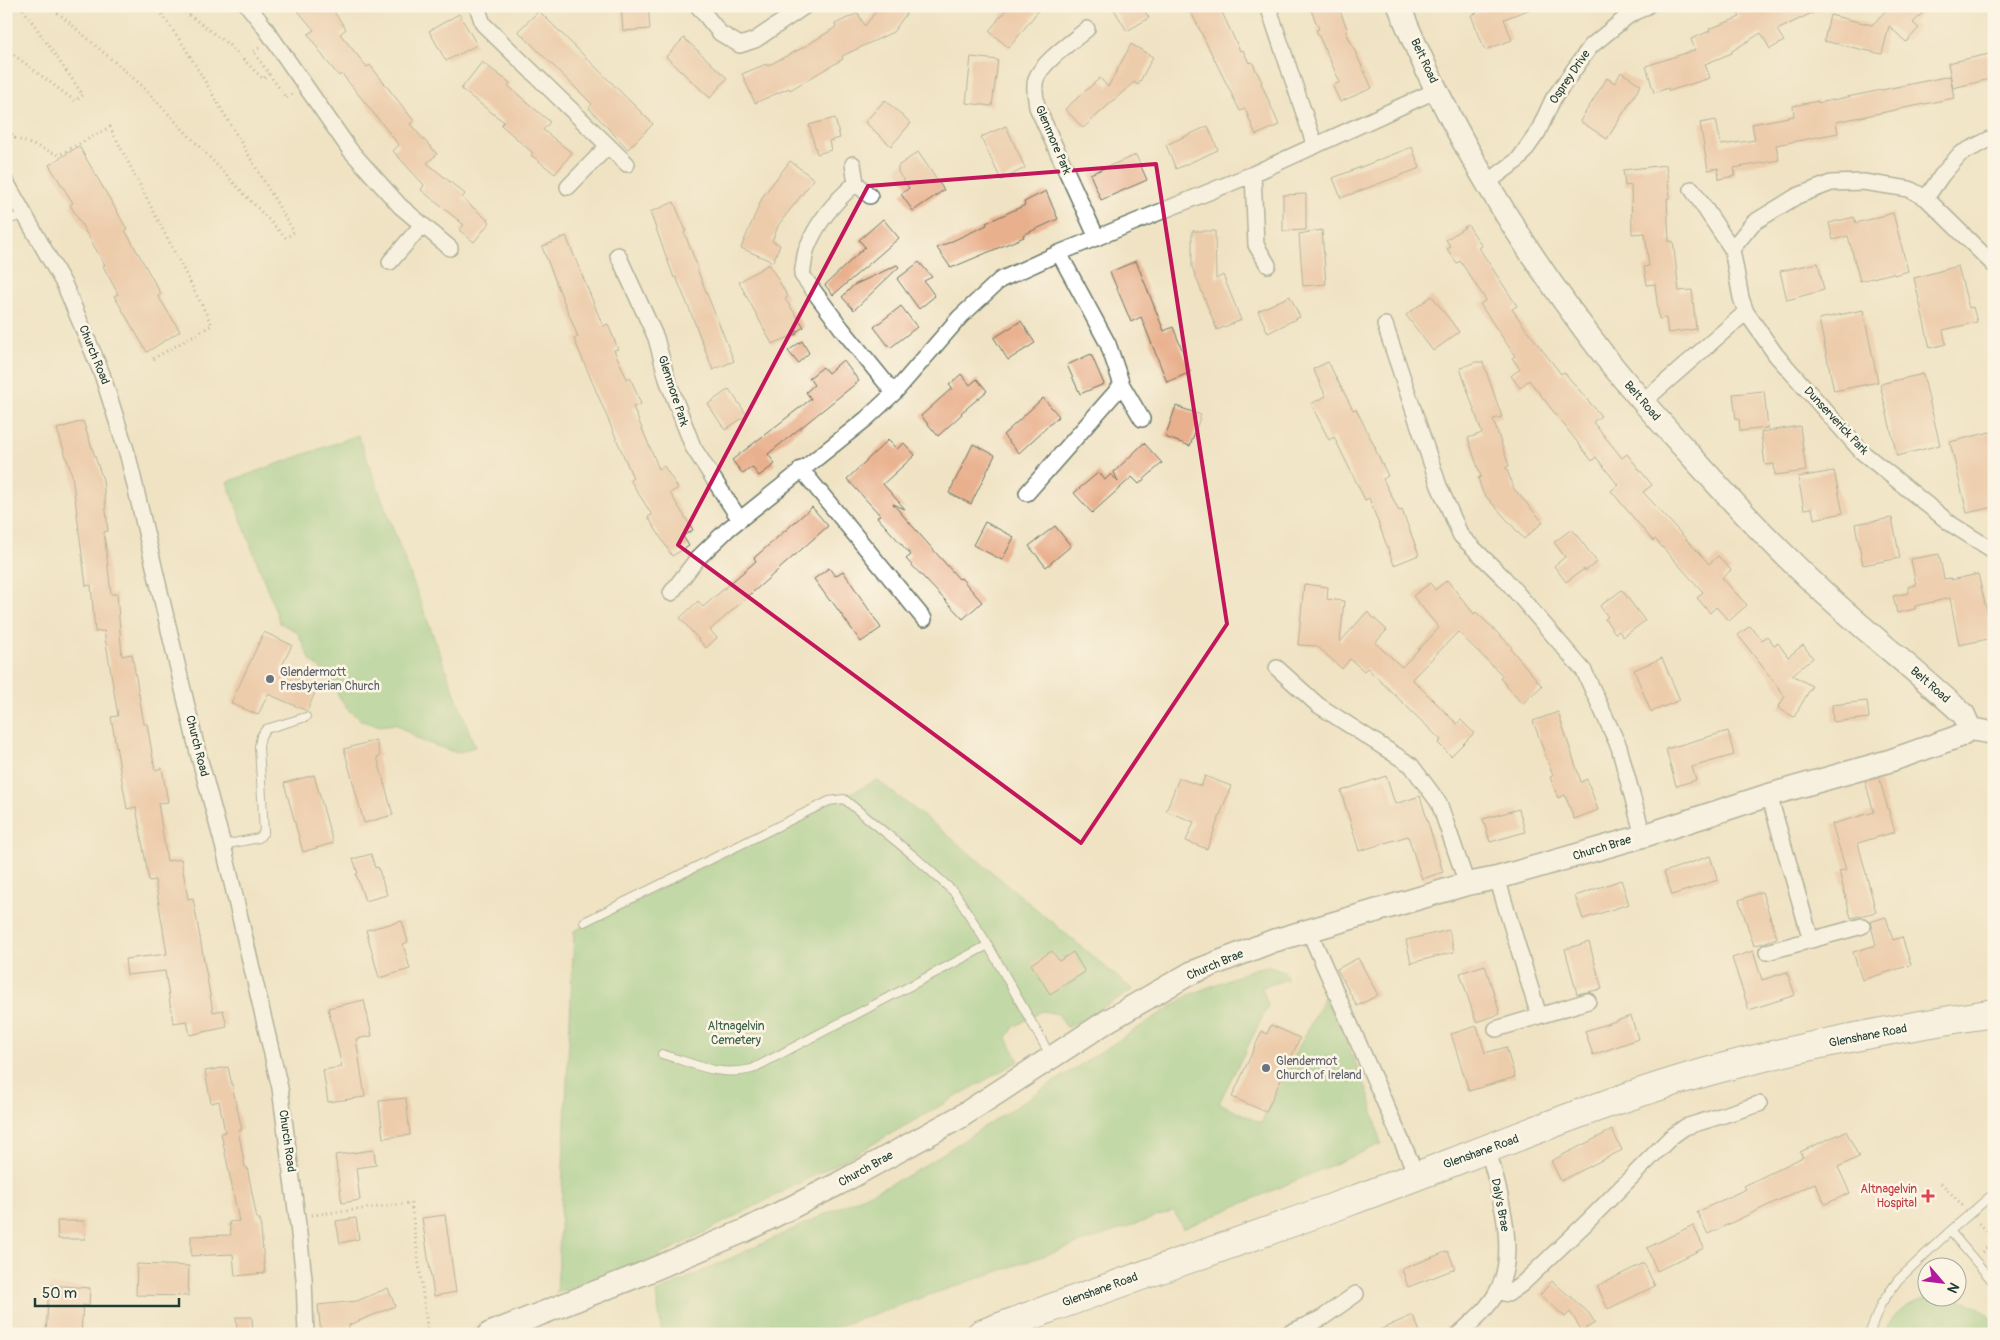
<svg xmlns="http://www.w3.org/2000/svg" width="2000" height="1340" font-family="Pangolin,sans-serif">
<style>
.green{fill:#89c980;stroke:#54835a}
.building{fill:#e9b08e}
.lines{fill:none;stroke-linecap:round;stroke-linejoin:round}
.lane-casing{stroke:#687766;stroke-width:10}
.street-casing{stroke:#687766;stroke-width:18}
.secondary-casing{stroke:#687766;stroke-width:25}
.highway-casing{stroke:#687766;stroke-width:30}
.path{stroke:#687766;stroke-width:3;stroke-dasharray:1 4;stroke-linecap:butt}
.lane{stroke:#fff;stroke-width:8}
.street{stroke:#fff;stroke-width:15}
.secondary{stroke:#fff;stroke-width:22}
.highway{stroke:#fff;stroke-width:28}
.marked{fill:none;stroke:#c2185b;stroke-width:4;stroke-linejoin:round}
.worship-dot{fill:#6b7280;stroke:#fcf5e5;stroke-width:2}
.health-dot{fill:#e0444e;stroke:#fcf5e5;stroke-width:2}
.labels{text-anchor:middle;dominant-baseline:central;stroke-width:5;stroke-linejoin:round;paint-order:stroke}
.street-label{font-size:12px;fill:#1f3d34;stroke:#fcf5e5}
.worship-label{font-size:12px;fill:#5b616d;stroke:#fcf5e5;text-anchor:start}
.park-label{font-size:12px;fill:#3a6047;stroke:#fcf5e5}
.health-label{font-size:12px;fill:#be3a42;stroke:#fcf5e5;text-anchor:end}
</style>
<rect width="100%" height="100%" fill="#fcf5e5"/>
<filter id="ink" filterUnits="userSpaceOnUse"><feTurbulence type="fractalNoise" baseFrequency=".02" numOctaves="2"/><feDisplacementMap in="SourceGraphic" scale="10" xChannelSelector="R" yChannelSelector="G"/><feConvolveMatrix kernelMatrix="1 2 1 2 8 2 1 2 1" color-interpolation-filters="sRGB"/></filter>
<filter id="wash" filterUnits="userSpaceOnUse"><feTurbulence type="fractalNoise" baseFrequency=".0096" numOctaves="4" result="noise"/><feDisplacementMap in="SourceGraphic" scale="20" xChannelSelector="R" yChannelSelector="G"/><feGaussianBlur stdDeviation="1.12" result="paint"/><feColorMatrix in="noise" values="0 0 0 0 0 0 0 0 0 0 0 0 0 0 0 0 0 1.4 0 .05"/><feComposite in="paint" operator="in"/></filter>
<g filter="url(#wash)">
<rect width="100%" height="100%" fill="#f0e3c4"/>
<!-- green -->
<path class="green" d="M358 435 475 747 457 753 419 740 396 724 379 726 362 721 346 708 324 672 311 661 297 632 280 623 227 482Z
M877 780 949 836 1133 990 1067 1028 1058 1014 1042 1011 1014 1027 1007 1038 1019 1061 850 1157 651 1260 557 1293 574 931Z
M1270 966 1284 971 1288 979 1262 987 1268 1006 1219 1103 1261 1123 1324 997 1341 1029 1369 1095 1381 1144 1183 1229 1174 1211 816 1334H662L656 1293 911 1174 1189 995 1256 968Z
M1929 1298C1962 1298 1970 1298 1994 1321V1334H1883C1892 1315 1909 1301 1929 1298Z"/>
<g id="blocks">
<!-- building -->
<path class="building" d="M294 6H330L346 29 340 34 367 67 370 65 414 121 410 124 437 154 427 163 465 194 462 198 490 222 474 242 459 230 464 225 421 190 424 185 393 151 399 145 342 74 339 76 325 59 308 34 314 30Z
M621 6H648L650 29 623 31Z
M880 6H912L893 32 842 56 843 59 790 90 789 88 755 103 742 74 766 64 767 66 806 46 836 27 835 24 858 13 865 26Z
M1009 6H1042L1009 48 989 31Z
M1112 6H1142L1149 18 1127 31Z
M1188 6H1219L1240 51 1243 50 1249 63 1252 62 1262 82 1261 83 1279 125 1256 135 1245 109 1240 111Z
M1309 6H1338L1348 31 1346 32 1372 88 1340 102 1333 86 1340 82 1316 30 1319 29Z
M1474 6H1533V8L1504 19 1512 40 1485 50 1471 15 1477 13Z
M1734 6H1826L1777 30 1784 41 1770 49 1761 33 1732 51V53L1705 64 1710 78 1669 91 1668 88 1654 93 1646 66 1695 50 1691 39 1710 31 1709 29 1740 17Z
M1890 6H1929L1913 23 1919 28 1906 42 1889 26 1882 54 1824 41 1830 15 1872 25Z
M539 11 653 124 628 149 589 108 592 104 518 31Z
M459 14 477 45 446 61 429 31Z
M684 38 727 78 710 98 666 57Z
M1131 44 1153 57 1138 85 1134 82 1083 128 1065 109 1100 78 1108 87Z
M1994 53V78L1953 88 1948 63Z
M971 57 998 60 992 106 966 103Z
M482 62 510 83 508 86 550 122 543 130 572 153 555 174 531 155 533 153 501 125 504 122 461 89Z
M1621 72 1641 85 1607 139 1580 121 1607 78 1615 83Z
M1950 76 1954 98 1836 122 1838 133 1776 145 1779 160 1734 168 1735 176 1719 179 1718 168 1708 170 1700 123 1716 120 1721 145 1755 140 1752 124 1794 116 1793 106 1818 101V103Z
M885 100 911 123 891 146 865 122Z
M835 118 840 138 829 141 831 150 817 154 809 125Z
M1006 126 1025 168 1001 180 981 137Z
M1208 126 1218 150 1176 169 1166 145Z
M79 146 127 229 125 230 161 294 158 296 180 331 147 352 114 296 118 294 103 266 105 265 70 205 73 203 49 165Z
M1412 147 1420 168 1341 198 1333 178Z
M918 152 944 190 913 211 901 194 909 188 898 172V166Z
M1136 155 1147 180 1101 200 1090 174Z
M790 161 814 179 779 224 772 241 780 245 773 262 741 248 763 196Z
M1666 165 1670 198H1667L1669 242 1673 241 1679 291 1692 290 1696 329 1668 333 1666 318 1659 319 1655 284 1647 285 1644 267 1649 266 1645 233 1632 234 1631 185 1625 186 1623 170Z
M1046 191 1058 219 1023 235 1024 237 951 268 937 248 987 225 986 223 1025 205 1024 202Z
M1306 194V230L1283 231V195Z
M674 202 686 231 684 232 698 268 697 269 734 361 713 370 689 308 676 277 674 278 650 212Z
M1893 213 1908 271 1894 275 1893 273 1860 281 1848 236 1833 240 1829 223 1854 217 1856 223Z
M883 219 899 238 833 295 825 285 865 247 859 240Z
M1468 225 1482 246 1479 248 1517 306 1512 309 1526 329 1561 374 1564 372 1601 416 1593 422 1622 458 1627 454 1652 485 1643 492 1709 564 1718 556 1731 570 1722 578 1747 605 1729 621 1716 607 1710 613 1697 598 1703 592 1655 539 1653 541 1611 491 1618 485 1596 457 1592 461 1529 380 1520 388 1511 376 1520 369 1512 358 1515 356 1480 304 1486 300 1460 261 1457 263 1447 249 1451 247 1446 240Z
M1322 230 1326 284 1303 286 1299 234Z
M1192 231H1215L1216 279 1223 275 1241 320 1217 330 1192 267Z
M566 236 603 326 608 324 618 349 614 350 627 379 630 377 641 404 633 407 659 469 664 466 678 488 670 493 693 530 683 536 689 546 672 556 648 517 652 515 630 480 633 478 574 339 578 337 542 247Z
M1136 261 1164 331 1173 327 1191 372 1167 382 1141 317 1131 322 1110 272Z
M919 262 932 277 924 281 935 296 919 309 897 279Z
M1818 263 1824 290 1787 300 1780 271Z
M769 264 788 297 785 299 804 327 796 332 797 334 772 344 739 282Z
M897 265 899 267 854 310 842 297 854 285Z
M1958 266 1969 308 1973 307 1977 322 1943 330 1946 344 1930 348 1914 278Z
M1290 296 1300 317 1268 333 1258 311Z
M1432 296 1459 332 1433 351 1406 315Z
M901 306 917 327 890 348 874 327Z
M1863 310 1878 382 1834 391 1819 319Z
M1021 321 1035 343 1008 360 994 338Z
M802 341 809 353 798 363 788 351Z
M1091 354 1104 384 1080 394 1067 365Z
M843 360 859 381 768 454 775 464 759 476 752 467 743 474 732 460 811 399 806 392 814 385 809 378 823 367 828 373Z
M1328 362 1353 410 1356 409 1376 449H1375L1388 476 1383 479 1399 511 1402 510 1419 555 1394 565 1369 498 1365 500 1334 437 1329 440 1311 404 1326 396 1313 369Z
M1476 362H1483L1502 417 1493 419 1509 466 1506 467 1514 489 1543 522 1524 539 1483 493 1478 478 1481 477 1468 438 1482 433 1460 368Z
M961 374 970 385 977 379 987 391 961 413 962 414 938 436 921 416 952 388 949 385Z
M1923 374 1940 445 1897 456 1880 384Z
M729 389 747 415 725 430 708 404Z
M1764 391 1768 428 1740 431 1739 419H1736L1733 394Z
M1043 398 1059 416 1019 453 1003 435Z
M1176 406 1201 415 1190 446 1165 437Z
M83 421 103 480 108 531 104 532 111 594H117L122 656 132 654 144 724H147L155 770 162 768 168 802 158 803 167 861 181 859 188 899 193 898 213 1012 223 1010 227 1027 190 1035 187 1021 173 1023 165 971 127 975 125 959 167 954 155 880 149 881 136 807 127 809 111 717 118 716 104 631 95 632 91 585 86 586 72 475 57 429Z
M1800 426 1806 471 1775 475 1774 464 1765 465 1761 432Z
M1994 431V507L1967 513 1950 442Z
M888 440 897 449 904 443 915 455 883 484 905 509 893 504 959 579 961 578 982 602 963 619 906 559 911 555 877 517 880 515 847 479Z
M1144 443 1162 463 1139 484 1132 477 1092 513 1074 493 1099 472 1105 480 1111 474 1118 482 1114 472Z
M973 444 995 455 971 504 949 493Z
M1834 471 1843 513 1814 519 1812 508 1804 509 1798 477Z
M812 507 828 526 710 630 717 638 706 648 680 618 698 601 703 607 756 561 754 558Z
M1892 518 1900 558 1863 565 1855 524Z
M985 522 1014 537 1002 560 973 545Z
M1055 526 1071 546 1046 567 1029 546Z
M1572 529 1597 562 1585 571 1584 569 1566 582 1554 566 1565 557 1554 542Z
M1939 554 1944 579 1951 578V580L1978 574 1993 638 1959 645 1950 598 1915 606V609L1897 613 1893 596 1909 593 1908 587 1916 585 1911 559Z
M829 568 835 576 843 571 881 628 861 642 831 600 830 601 814 579Z
M1447 580 1474 614 1476 612 1512 647 1511 649 1542 686 1522 704 1500 678 1503 676 1458 632 1412 679 1457 724 1461 720 1474 733 1451 756 1438 743 1441 740 1367 668 1364 671 1350 659 1342 669 1317 646 1298 645 1304 584 1328 587 1327 599 1344 601 1340 642 1367 612 1387 630 1375 643 1402 667 1439 628 1413 596 1430 583 1435 590Z
M1622 590 1645 621 1623 637 1619 631 1615 633 1605 619 1608 617 1600 606Z
M1750 626 1762 640 1767 636 1774 645 1778 643 1788 657 1803 645 1813 658 1792 675 1812 686 1794 717 1778 708 1785 696 1738 635Z
M264 632 292 645 280 670 317 688 307 711 268 694 258 715 231 703Z
M1662 658 1680 700 1651 712 1634 670Z
M1867 701 1869 718 1833 722 1832 705Z
M1558 712 1581 782 1587 779 1598 810 1574 819 1565 795 1558 798 1550 777 1553 776 1533 721Z
M1728 731 1734 755 1692 767 1696 780 1676 786 1666 749Z
M376 740 380 756 377 757 393 815 364 823 344 749Z
M314 775 333 843 303 852 284 783Z
M1205 776 1231 786 1207 849 1186 841 1194 822 1166 811 1179 778 1201 786Z
M1386 776 1395 804 1420 796 1443 872 1422 879 1408 836 1359 851 1341 791Z
M1879 778 1895 832 1858 843 1876 912 1851 918 1839 871 1846 870 1832 824 1874 812 1865 781Z
M1519 809 1525 832 1490 842 1483 819Z
M371 854 375 868 378 867 387 895 365 901 356 874 358 873 353 859Z
M1710 856 1718 880 1672 895 1664 872Z
M1621 880 1629 904 1583 919 1575 896Z
M1762 892 1777 938 1754 946 1739 900Z
M1886 917 1893 940 1902 937 1911 965 1862 980 1853 952 1876 945 1870 922Z
M402 921 408 942 403 944 410 969 379 978 366 930Z
M1449 930 1454 952 1411 963 1406 940Z
M1589 942 1602 989 1577 994 1565 949Z
M1052 951 1059 961 1073 952 1085 972 1050 994 1031 964Z
M1753 951 1762 980 1787 972 1795 995 1749 1010 1732 958Z
M1358 958 1378 995 1357 1006 1337 969Z
M1485 965 1500 1014 1476 1022 1460 973Z
M364 1000 372 1036 356 1039 365 1097 328 1102 323 1070 342 1067 328 1008Z
M1631 1016 1638 1039 1593 1055 1585 1031Z
M1271 1025 1300 1038 1266 1112 1232 1097 1262 1031 1267 1034Z
M1477 1026 1485 1053 1506 1047 1515 1077 1469 1091 1451 1034Z
M228 1067 242 1130H238L245 1167H247L257 1219H260L265 1273 235 1276 233 1254 191 1256V1236L231 1235 229 1222 239 1221 221 1133 225 1132 219 1101 211 1103 205 1071Z
M406 1098 410 1135 383 1138 379 1101Z
M1612 1130 1622 1150 1561 1181 1551 1161Z
M1846 1131 1859 1157 1838 1167 1850 1193 1825 1204 1815 1183 1708 1234 1697 1212 1746 1189 1744 1186 1803 1157 1800 1152Z
M374 1150 376 1165 356 1168 360 1200 342 1203 335 1155Z
M445 1215 456 1292 434 1296 422 1218Z
M356 1218 359 1239 340 1243 336 1221Z
M57 1221H84L85 1239H58Z
M1693 1225 1704 1248 1657 1271 1647 1248Z
M1448 1251 1455 1269 1408 1287 1402 1269Z
M1644 1263 1655 1286 1608 1309 1597 1286Z
M137 1264 189 1266 188 1296 136 1295Z
M1552 1281 1589 1313 1595 1323 1582 1331 1570 1312 1565 1317 1540 1295Z
M49 1285 90 1288 89 1306 83 1305 81 1334H46Z
M388 1288 395 1306 349 1325V1331L321 1334 318 1305 357 1301Z
M1413 1315 1421 1334H1370Z
M236 1317H252L253 1334H237Z"/>
</g>
</g>
<g filter="url(#ink)">
<use href="#blocks" fill-opacity="0" stroke="#687766" stroke-width="1"/>
<g class="lines">
<!-- lane casing -->
<g class="lane-casing">
<path id="lane" d="M6 220 25 215
M223 845 259 838 264 832 259 746 261 736 266 729 306 717
M584 922 829 801 844 799 914 856 955 893 988 945 1050 1055
M662 1054C695 1064 718 1077 752 1069L988 945
M1950 1231 1994 1283
M1869 1334 1881 1304 1898 1280 1950 1231 1994 1193"/>
</g>
<!-- street casing -->
<g class="street-casing">
<path id="street" d="M248 6 263 25 350 150 400 206 450 248
M477 6 483 24 627 164
M698 6 720 33 740 45 755 40 805 6
M1268 6 1315 146
M1087 29C1073 41 1042 62 1036 79 1033 88 1036 97 1037 107L1097 238
M853 164 856 183 870 196
M1253 174 1256 245 1268 265
M6 182 65 286 102 374 128 456 198 753 223 845 280 1088 298 1225 304 1278 306 1334
M856 183C835 201 817 222 807 248 804 256 804 266 802 275L842 329 894 393
M1487 183 1519 159 1538 132 1553 99 1591 46 1628 16 1647 6
M568 187 608 146
M1692 189 1732 249 1741 298 1746 312 1776 355 1862 452 1951 524 1994 551
M1926 198 1942 175 1960 154 1994 137
M1732 249 1753 223 1797 196 1831 183 1863 182 1909 189 1926 198 1994 265
M618 255 656 338 667 379 693 447 740 520
M390 262 422 225
M1385 325 1439 486 1461 536 1504 578 1584 671 1619 747 1643 836
M1122 385 1142 419
M1643 402 1746 312
M801 469 924 619
M1027 493 1122 385 1108 344 1059 253
M671 593 697 559 728 529 866 419 894 393 960 317 1000 280 1059 253 1253 174 1437 90
M1277 668 1318 705 1411 765 1439 803 1467 884
M1769 795 1811 940
M1497 878 1539 1016
M1309 931 1417 1176
M1767 952 1862 926
M1496 1029 1588 1001
M1498 1291 1508 1294 1522 1284 1586 1223 1671 1137 1685 1127 1759 1104
M1287 1334 1322 1318 1356 1294
M1459 1334C1473 1321 1488 1309 1497 1292 1519 1253 1499 1190 1488 1150"/>
</g>
<!-- secondary casing -->
<g class="secondary-casing">
<path id="secondary" d="M1399 6C1448 129 1523 250 1603 354 1632 391 1663 425 1694 459 1738 508 1783 556 1832 600 1875 639 1921 675 1964 715L1970 729
M489 1334 642 1274 744 1231 838 1184 960 1117 1109 1020 1191 973 1273 941 1467 884 1497 878 1643 836 1769 795 1889 761 1957 737 1970 729 1994 733"/>
</g>
<!-- highway casing -->
<g class="highway-casing">
<path id="highway" d="M981 1334C1103 1288 1226 1247 1348 1202 1471 1157 1595 1102 1721 1068 1810 1044 1902 1027 1994 1013"/>
</g>
<!-- path -->
<path class="path" d="M50 6 140 84 286 238 294 232 184 46 156 6
M177 6 229 45 263 79 269 74
M259 48 253 51 286 98 292 94
M6 49 75 101 83 95 21 6
M6 126 15 138 6 147
M15 138 59 155 110 127 212 325 151 360
M1941 1183 1963 1206
M312 1215 411 1203 428 1334
M1979 1223 1994 1240
M1982 1252 1994 1242"/>
<!-- lane -->
<use href="#lane" class="lane"/>
<!-- street -->
<use href="#street" class="street"/>
<!-- secondary -->
<use href="#secondary" class="secondary"/>
<!-- highway -->
<use href="#highway" class="highway"/>
</g>
</g>
<!-- marked area -->
<path d="M0 0H2000V1340H0ZM1156 164 1227 624 1081 843 678 545 868 186Z" fill="#f0e3c4" fill-opacity=".55" fill-rule="evenodd"/>
<path class="marked" d="M1156 164 1227 624 1081 843 678 545 868 186Z"/>
<!-- markers -->
<g class="worship-dot">
<circle cx="270" cy="679" r="5"/>
<circle cx="1266" cy="1068" r="5"/>
</g>
<path class="health-dot" d="M1925.5 1188.5h5v5h5v5h-5v5h-5v-5h-5v-5h5z"/>
<g class="labels">
<!-- street labels -->
<g class="street-label">
<text transform="translate(1424 61) rotate(65)">Belt Road</text>
<text transform="translate(1570 77) rotate(-56)">Osprey Drive</text>
<text transform="translate(1053 140) rotate(67)">Glenmore Park</text>
<text transform="translate(94 355) rotate(68)">Church Road</text>
<text transform="translate(673 391) rotate(72)">Glenmore Park</text>
<text transform="translate(1642 401) rotate(49)">Belt Road</text>
<text transform="translate(1836 421) rotate(47)">Dunserverick Park</text>
<text transform="translate(1930 685) rotate(41)">Belt Road</text>
<text transform="translate(197 746) rotate(76)">Church Road</text>
<text transform="translate(1602 848) rotate(-17)">Church Brae</text>
<text transform="translate(1215 965) rotate(-23)">Church Brae</text>
<text transform="translate(1868 1036) rotate(-11)">Glenshane Road</text>
<text transform="translate(287 1141) rotate(82)">Church Road</text>
<text transform="translate(1481 1152) rotate(-20)">Glenshane Road</text>
<text transform="translate(866 1169) rotate(-29)">Church Brae</text>
<text transform="translate(1500 1205) rotate(79)">Daly's Brae</text>
<text transform="translate(1100 1290) rotate(-20)">Glenshane Road</text>
</g>
<!-- worship labels -->
<g class="worship-label">
<text x="280" y="672">Glendermott<tspan x="280" dy="14">Presbyterian Church</tspan></text>
<text x="1276" y="1061">Glendermot<tspan x="1276" dy="14">Church of Ireland</tspan></text>
</g>
<!-- park labels -->
<g class="park-label">
<text x="736" y="1026">Altnagelvin<tspan x="736" dy="14">Cemetery</tspan></text>
</g>
<!-- health labels -->
<g class="health-label">
<text x="1917" y="1189">Altnagelvin<tspan x="1917" dy="14">Hospital</tspan></text>
</g>
</g>
<!-- margin -->
<rect width="2000" height="1340" fill="none" stroke="#fcf5e5" stroke-width="25"/>
<!-- north arrow -->
<g transform="translate(1942 1282) rotate(118)"><circle r="24" fill="#fcf5e5" stroke="#a4ab9e"/>
<path d="M0-4L9 19L0 12L-9 19Z" fill="#b5179e"/>
<text y="-8" font-size="14" font-weight="bold" text-anchor="middle" fill="#1f3d34">N</text>
</g>
<!-- scale -->
<path d="M35 1298v8h144v-8" fill="none" stroke="#1f3d34" stroke-width="2.5"/>
<text x="42" y="1298" font-size="15" fill="#1f3d34" stroke="#fcf5e5" stroke-width="4" paint-order="stroke">50 m</text>
</svg>
